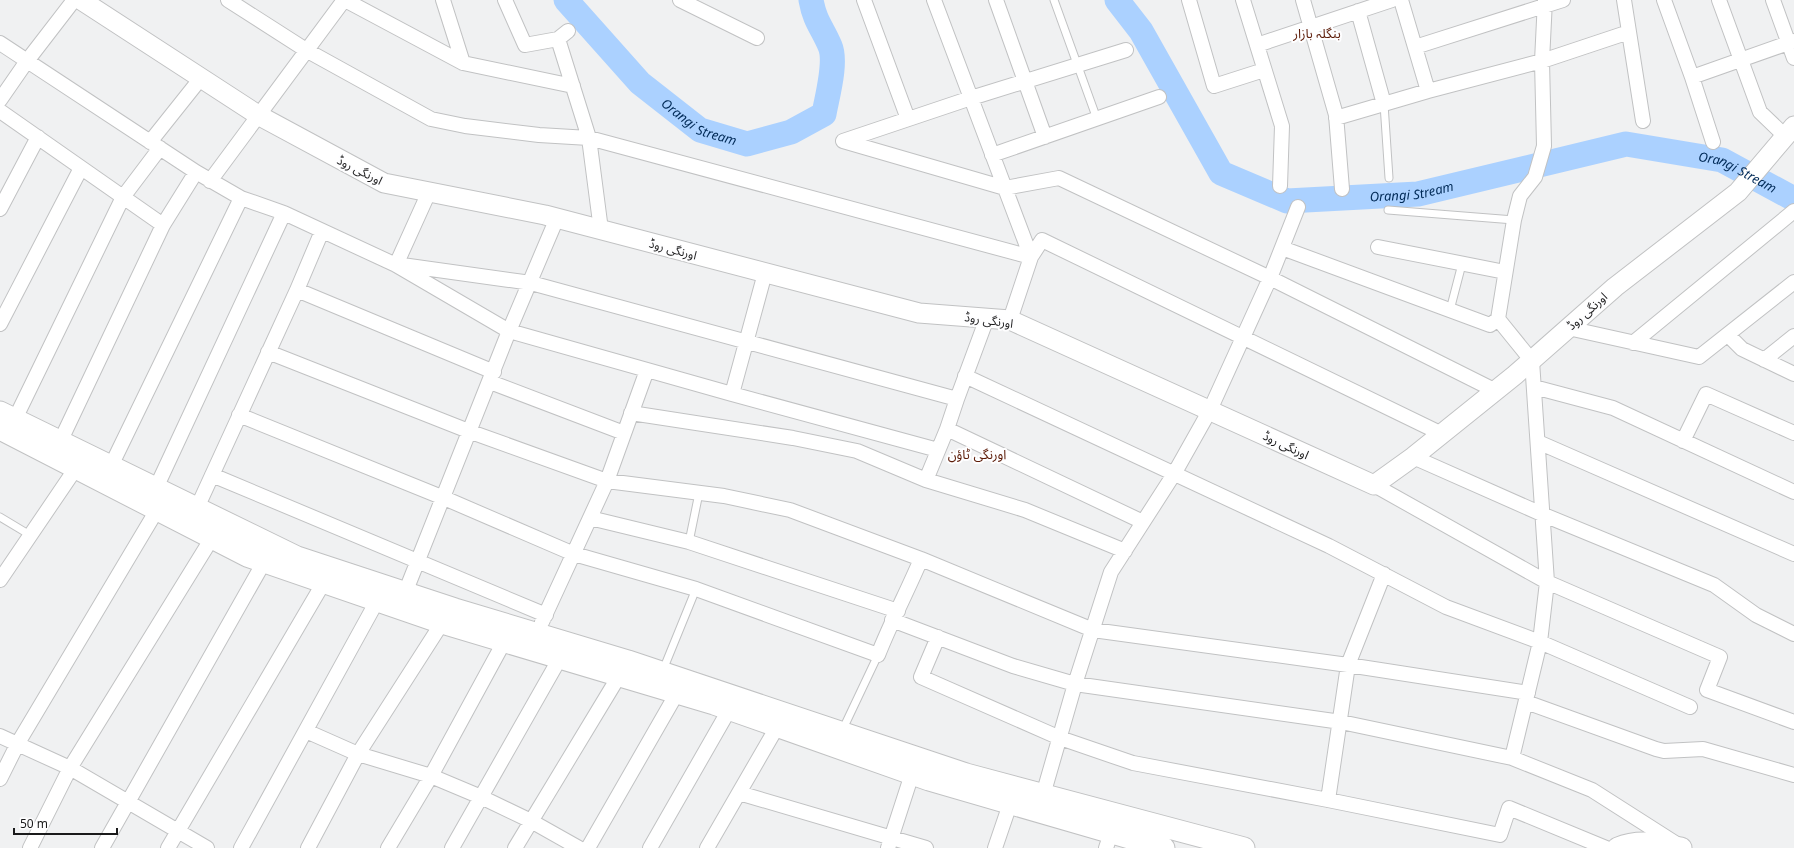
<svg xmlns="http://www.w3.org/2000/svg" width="1794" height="848" font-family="'Noto Sans','Noto Sans Arabic',sans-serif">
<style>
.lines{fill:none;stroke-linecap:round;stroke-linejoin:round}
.river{stroke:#abd1ff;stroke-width:25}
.lane-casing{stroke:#c1c2c3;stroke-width:9}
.street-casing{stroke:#c1c2c3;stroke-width:16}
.secondary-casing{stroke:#c1c2c3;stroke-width:21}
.primary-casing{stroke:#c1c2c3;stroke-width:23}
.lane{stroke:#fff;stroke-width:7}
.street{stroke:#fff;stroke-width:14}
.secondary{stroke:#fff;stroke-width:19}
.primary{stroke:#fff;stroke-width:21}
.labels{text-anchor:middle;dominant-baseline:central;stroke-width:4;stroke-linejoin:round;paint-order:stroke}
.street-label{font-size:12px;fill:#1a1a1b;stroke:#fefeff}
.neighbourhood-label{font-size:13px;fill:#5c1b07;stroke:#fefeff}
.water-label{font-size:13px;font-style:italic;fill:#002a57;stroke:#fefeff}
</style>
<rect width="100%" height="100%" fill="#f0f1f2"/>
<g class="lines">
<!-- river -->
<g class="river">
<path id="s1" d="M566 0 640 83 700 130 747 144 791 132 824 114C827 97 837 62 830 46 822 27 815 22 811 0"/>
<path id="s2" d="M1117 0 1141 31 1221 173 1287 201 1418 194 1626 144 1722 160 1794 199"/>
</g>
<!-- lane casing -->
<g class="lane-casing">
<path id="lane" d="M1054 0 1097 119
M1384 104 1389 178
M1388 210 1514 220
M1450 310 1462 264
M0 517 30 535
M689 542 699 493
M663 670 696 589
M842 731 878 655"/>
</g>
<!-- street casing -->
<g class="street-casing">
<path id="street" d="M228 0 306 50 431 119 465 126 539 135 589 138 1031 257 1010 320
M345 0 463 63 443 0
M505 0 525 45 558 39
M680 0 757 38
M864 0 908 119
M934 0 1031 257 1042 240 1442 434
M996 0 1045 137
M1189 0 1214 86 1264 70
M1243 0 1282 126 1280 186
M1303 0 1336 115 1342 189
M1401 0 1428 91
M1624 0 1643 121
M1664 0 1692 77 1713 142
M1719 0 1760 112 1785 136
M1773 0 1794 58
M1358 11 1384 104
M568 31 558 39 589 138 601 230
M0 43 196 172 241 198 284 213 396 265 509 331 732 394 765 273
M1257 45 1392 0
M1415 47 1563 0
M1126 50 971 98 843 141 1005 188 1059 178 1270 278 1298 207
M463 63 573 86
M1692 77 1794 41
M0 100 27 61 74 0
M0 111 163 225
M1336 118 1428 91 1542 61 1629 32
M150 142 201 78
M992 155 1159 97
M210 181 344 0
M0 209 38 137
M1378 247 1505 272
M1282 248 1490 325 1498 319
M396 265 429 192
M402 265 531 283 957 399 987 318
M297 290 322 231
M0 324 81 168
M1568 328 1699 357 1794 282
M1728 335 1742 349 1794 374
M1633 343 1794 211
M1764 360 1794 336
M965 376 1329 546 1446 607 1540 642 1690 707
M490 382 624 433
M1534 387 1613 408 1794 492
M732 394 938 450
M957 399 947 429 1143 522
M631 413 793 438 857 451 926 480 947 429
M239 415 444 498 574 554 696 589 878 655C891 622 907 592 921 559L790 510 724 496 607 481 471 432 268 352
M15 419 123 197 160 148
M1683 441 1706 394 1794 433
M60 442 163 225 196 172
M1538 442 1794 554
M1413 457 1544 515 1714 585 1756 615 1794 634
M111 466 241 198
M212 475 546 615
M926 480 1025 510 1125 551
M1374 485 1547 582 1720 657 1707 690 1794 722
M156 488 284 213
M197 508 297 290 494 372
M590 518 689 542 898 611
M921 559 1093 630 1348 665 1528 693
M0 580 76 468
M405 593 509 331 557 218
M892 620 1013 666 1075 684 1341 722 1512 758 1592 790 1675 843
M542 622 607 481 647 370
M938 637 921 677 1060 738 1133 763 1328 800 1500 835 1509 808 1606 848
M1526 702 1656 749 1664 751 1703 749 1794 775
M306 731 358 754 431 776 481 797 531 821 579 848
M0 736 70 768 207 848
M1512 758 1540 642 1547 582 1532 361 1498 319 1514 220 1520 196 1535 177 1544 146 1542 61 1545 0
M0 779 18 743 157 510
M739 793 926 848
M1043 795 1075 684 1111 572 1174 474 1210 410 1270 278 1496 391
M1328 800 1348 665 1384 574
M30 848 70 768 212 538
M102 848 264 562
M168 848 324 582
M241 848 377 601
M308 848 358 754 442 623
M388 848 431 776 504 642
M452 848 560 658
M515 848 619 676
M588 848 677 693
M650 848 729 710
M707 848 777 727
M888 848 912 774
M995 848 1010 804
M1106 848 1111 833"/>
</g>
<!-- secondary casing -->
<g class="secondary-casing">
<path id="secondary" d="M81 0 258 115 384 183 545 215 919 313 1010 320 1374 485 1413 457 1515 375 1615 287 1738 192 1794 126"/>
</g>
<!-- primary casing -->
<g class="primary-casing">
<path id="primary" d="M0 412 297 557 455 609 628 661 966 774 1244 848
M0 429 247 556 442 623 714 704 929 780 1164 848
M1618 848C1639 839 1660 844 1681 848"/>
</g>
<!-- lane -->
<use href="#lane" class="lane"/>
<!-- street -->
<use href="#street" class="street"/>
<!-- secondary -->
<use href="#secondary" class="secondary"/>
<!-- primary -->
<use href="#primary" class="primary"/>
</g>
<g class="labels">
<!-- street labels -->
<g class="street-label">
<text transform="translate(360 170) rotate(27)">اورنگی روڈ</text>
<text transform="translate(673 249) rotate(15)">اورنگی روڈ</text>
<text transform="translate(1587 311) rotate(-42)">اورنگی روڈ</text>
<text transform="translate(989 320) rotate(8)">اورنگی روڈ</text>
<text transform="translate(1286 445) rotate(25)">اورنگی روڈ</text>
</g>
<!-- neighbourhood labels -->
<g class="neighbourhood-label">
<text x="1317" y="33">بنگلہ بازار</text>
<text x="977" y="454">اورنگی ٹاؤن</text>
</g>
<!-- water labels -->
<g class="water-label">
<text stroke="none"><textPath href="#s1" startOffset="183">Orangi Stream</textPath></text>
<text stroke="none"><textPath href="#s2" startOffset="735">Orangi Stream</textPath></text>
<text stroke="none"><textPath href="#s2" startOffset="399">Orangi Stream</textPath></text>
</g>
</g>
<!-- scale -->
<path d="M14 828v6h103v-6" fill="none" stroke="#1a1a1b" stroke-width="2"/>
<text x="20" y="828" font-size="12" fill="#1a1a1b" stroke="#fefeff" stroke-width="3" paint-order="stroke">50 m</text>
</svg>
